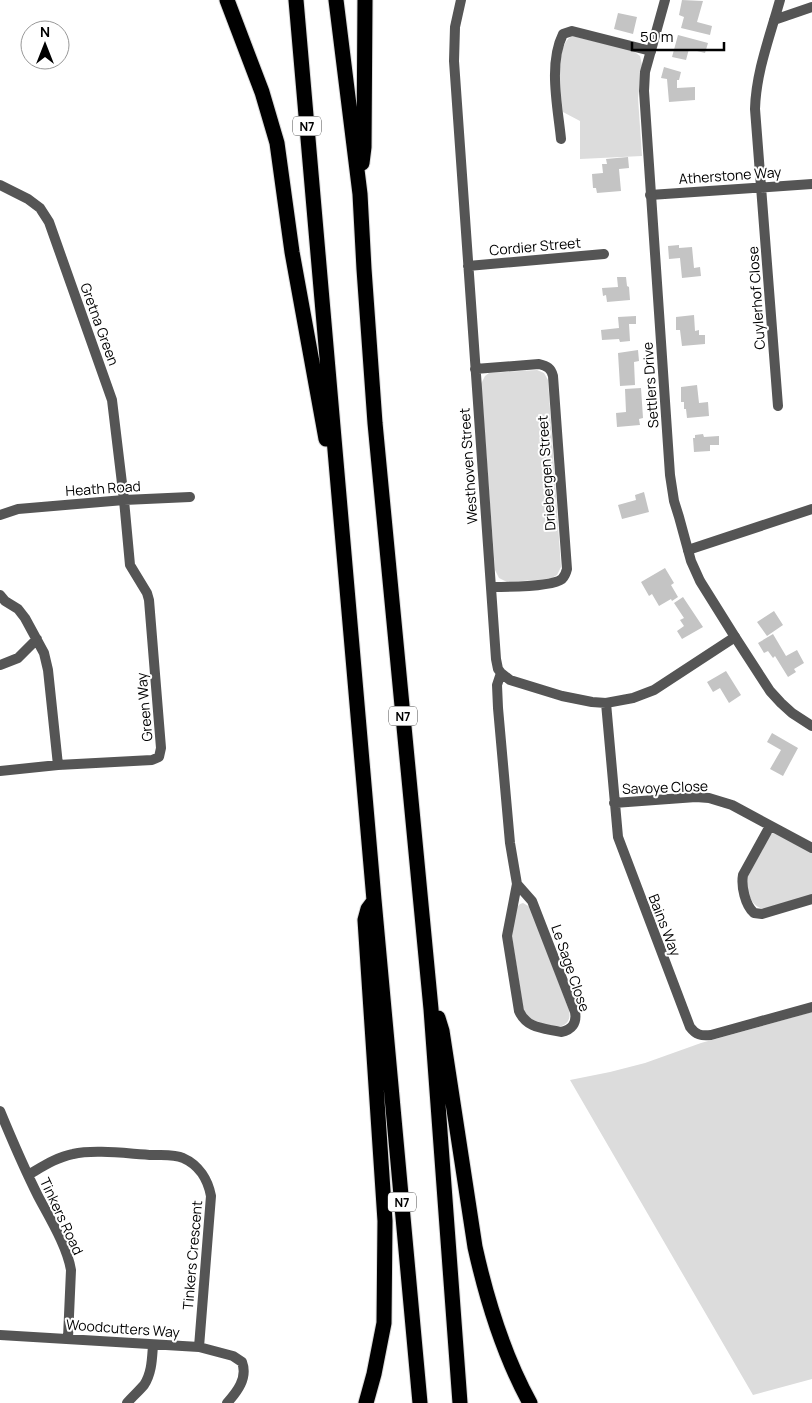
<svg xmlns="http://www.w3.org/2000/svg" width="812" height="1403" font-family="Manrope,sans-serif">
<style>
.green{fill:#dcdcdc}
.building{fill:#c4c4c4}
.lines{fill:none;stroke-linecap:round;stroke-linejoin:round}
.motorway-casing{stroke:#dbdbdb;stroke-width:17}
.minor{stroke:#555;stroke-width:10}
.tertiary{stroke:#555;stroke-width:10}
.motorway{stroke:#000;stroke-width:15}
.labels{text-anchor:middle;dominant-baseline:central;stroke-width:4;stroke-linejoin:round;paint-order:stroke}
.shield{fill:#fff;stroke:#4c4c4c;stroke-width:1}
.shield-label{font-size:12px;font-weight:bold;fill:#000}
.street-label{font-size:14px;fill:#000;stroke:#fff}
</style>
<rect width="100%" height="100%" fill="#fff"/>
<!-- green -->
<path class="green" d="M572 36 632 50 640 56 642 65 638 98 642 156 580 159V121L563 112C561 95 554 45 572 36Z
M537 370 544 373 548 380 561 567 557 575 550 579 507 582 499 578 495 570 481 384 485 376 489 373Z
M773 833H776L812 852V895L763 909C751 906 746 891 746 880L770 835Z
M523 903 530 907 569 1010C571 1020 567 1026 557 1027L534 1022 524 1013 512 937 516 908 520 904Z
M812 1012V1379L753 1395 570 1080 610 1072 645 1063 701 1043Z"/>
<!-- building -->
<path class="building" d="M682 0 703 1 697 22 712 26 710 35 681 28 684 17 679 15Z
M618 13 637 17 633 34 614 29Z
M678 35 708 43 705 53 689 49 686 60 672 57Z
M664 67 681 72 679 80H677V88L695 87V100L669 102 667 79 661 78Z
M628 157 629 168 619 169 621 191 597 193 596 188H593L592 174 603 173 602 164H607L606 159Z
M679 245V248L692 247 694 268 700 267 701 276 682 278 680 258 669 259 668 246Z
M617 277H626L627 286 629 287 630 300 607 302 606 295 603 296 602 288 618 287Z
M694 315 695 331 699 330V335H705V344L682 346 680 330H676V317Z
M636 316V324H629L630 341 620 342 619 339 602 340 601 330 619 328 618 317Z
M638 350 639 361 634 362 635 385 620 386 618 353Z
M697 385 699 403 708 402 709 416 687 418 686 409H684V402H681V387Z
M641 388 643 418 639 419 640 425 617 427 616 413 626 412 625 389Z
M703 434 704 437 719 436V445H710V451L694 452 693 438H695V435Z
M644 492 649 512 622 519 618 505 636 500 635 495Z
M665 568 674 583 671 585 678 597 672 601 671 599 659 606 652 594 649 596 641 582Z
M683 597 703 627 682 639 677 631 684 626 680 620 684 618 674 603Z
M774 611 783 625 767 636 757 622Z
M773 634 786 656 797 650 804 663 794 669 796 672 788 677 775 656 773 658 768 651 764 653 758 643Z
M726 671 741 695 729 703 720 688 713 692 707 682Z
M772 733 798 748 783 776 770 769 781 750 767 742Z"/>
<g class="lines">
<!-- motorway casing -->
<g class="motorway-casing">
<path id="motorway" d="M227 0 262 92 277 143 292 252 326 439
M296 0 374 900 420 1403
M336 0 360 194 364 269 375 423 431 1009 460 1403
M362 163 364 147 365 0
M438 1018 442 1031 475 1247C487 1301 503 1354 530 1403
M366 1403 374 1374 384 1323 385 1221 365 920 368 909 374 901"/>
</g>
<!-- minor -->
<path class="minor" d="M461 0 455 27 454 61 496 659 498 669 501 673 510 680 562 696 592 702 606 703 633 698 654 690 735 637
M774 20 812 7
M561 139C558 108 548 64 563 34L572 31 651 51
M0 185 28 199 40 208 49 222 112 400 124 500 130 565 147 593 149 600 161 748 159 757 152 760 58 765 0 771
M650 195 812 184
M468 266 604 254
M475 369 539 364C547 366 551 368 553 376L567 569C566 573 565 576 562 579 552 587 505 587 491 587
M778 406 755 109C756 72 770 36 780 0
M0 515 18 509 124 500 190 497
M688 550 812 509
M0 595 5 601 18 609 25 618 44 653 48 670 58 765
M0 665 18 658 37 639
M501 673 497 685 498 708 510 843 517 884 507 936 519 1011C527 1029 544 1028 561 1032 572 1030 577 1023 575 1012L532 901 517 884
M606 703 618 837 690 1027C696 1035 701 1036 711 1035L812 1007
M614 803 696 797 709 798 732 805 812 848
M770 826 743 875C741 886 745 905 754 913L762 914 812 899
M0 1111C12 1140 24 1168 38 1196 49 1217 67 1246 71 1270L68 1338
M28 1175C42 1167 57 1157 73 1154 95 1149 130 1154 153 1155 162 1155 175 1154 183 1158 199 1165 208 1180 211 1196L199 1347
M0 1335 199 1347 233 1356 242 1362C248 1378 237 1392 227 1403
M127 1403C132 1397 139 1391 144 1385 152 1373 152 1358 153 1345"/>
<!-- tertiary -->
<path class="tertiary" d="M665 0 645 72 644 91 670 475 674 501 679 517 691 561 700 581 735 637 770 691 781 703 792 713 812 726"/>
<!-- motorway -->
<use href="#motorway" class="motorway"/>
</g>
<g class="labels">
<!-- shield labels -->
<g class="shield">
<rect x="293" y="116.5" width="28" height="19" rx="4"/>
<rect x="389" y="706.5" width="28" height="19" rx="4"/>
<rect x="388" y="1192.5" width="28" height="19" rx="4"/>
</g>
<g class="shield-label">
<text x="307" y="126">N7</text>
<text x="403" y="716">N7</text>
<text x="402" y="1202">N7</text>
</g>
<!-- street labels -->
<g class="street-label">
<text transform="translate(730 175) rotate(-4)">Atherstone Way</text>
<text transform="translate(535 246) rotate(-5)">Cordier Street</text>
<text transform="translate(756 298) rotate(-94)">Cuylerhof Close</text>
<text transform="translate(100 324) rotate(70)">Gretna Green</text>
<text transform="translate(650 385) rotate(-94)">Settlers Drive</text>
<text transform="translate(468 466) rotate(-94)">Westhoven Street</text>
<text transform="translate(546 473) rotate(-94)">Driebergen Street</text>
<text transform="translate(103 488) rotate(-4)">Heath Road</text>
<text transform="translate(144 707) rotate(-95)">Green Way</text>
<text transform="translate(665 787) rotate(-2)">Savoye Close</text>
<text transform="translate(665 925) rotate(69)">Bains Way</text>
<text transform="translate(571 968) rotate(71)">Le Sage Close</text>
<text transform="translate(62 1216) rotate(65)">Tinkers Road</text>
<text transform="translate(192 1255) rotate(-85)">Tinkers Crescent</text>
<text transform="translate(123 1328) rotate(4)">Woodcutters Way</text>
</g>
</g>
<!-- north arrow -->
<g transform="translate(45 45)"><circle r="24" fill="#ffffff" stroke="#999999"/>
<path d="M0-4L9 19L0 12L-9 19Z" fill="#000000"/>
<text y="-8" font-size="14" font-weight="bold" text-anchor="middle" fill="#000000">N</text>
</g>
<!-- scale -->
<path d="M632 42v8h92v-8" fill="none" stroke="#000000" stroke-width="2.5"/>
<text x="640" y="42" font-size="15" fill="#000000" stroke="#ffffff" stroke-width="4" paint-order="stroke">50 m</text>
</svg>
